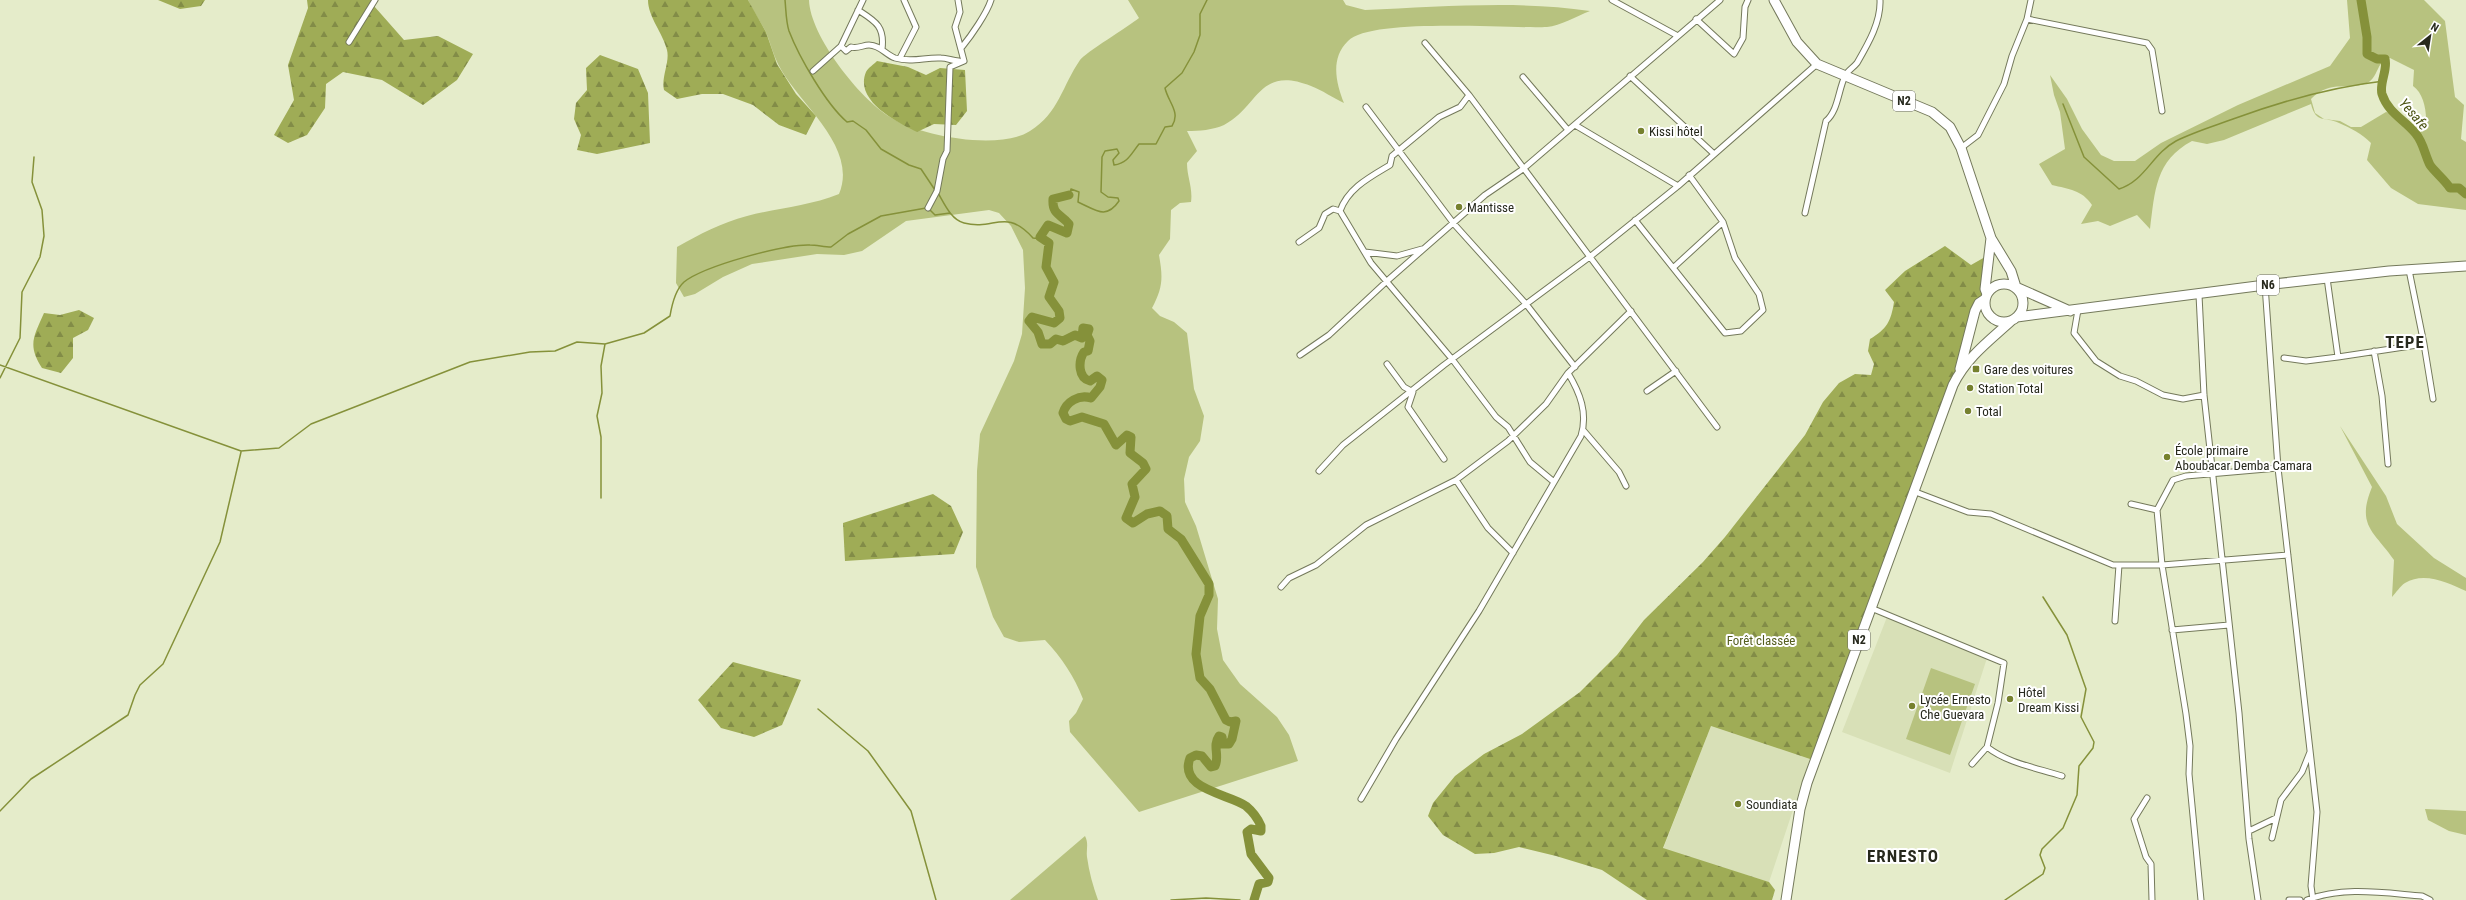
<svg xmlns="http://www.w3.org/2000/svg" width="2466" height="900" font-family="'Roboto Condensed',sans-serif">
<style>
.built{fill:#d8e0b7}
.green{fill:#b7c27f;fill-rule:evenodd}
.forest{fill:url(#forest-firs)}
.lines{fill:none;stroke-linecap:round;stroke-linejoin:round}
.stream{stroke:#85913a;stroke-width:1.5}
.river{stroke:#85913a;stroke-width:9}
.minor-casing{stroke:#74795b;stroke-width:7}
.trunk-casing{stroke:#74795b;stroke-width:11}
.minor{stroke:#fff;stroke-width:5}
.trunk{stroke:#fff;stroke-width:9}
.poi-dot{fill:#76812e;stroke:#fff;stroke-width:1.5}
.labels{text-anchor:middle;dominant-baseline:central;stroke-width:4;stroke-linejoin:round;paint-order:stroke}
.shield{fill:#fff;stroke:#686961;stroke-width:1}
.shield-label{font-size:12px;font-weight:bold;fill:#27291d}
.poi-label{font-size:13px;fill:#27291d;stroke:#fff;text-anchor:start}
.park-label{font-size:13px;fill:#555e1f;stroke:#fff}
.water-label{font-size:14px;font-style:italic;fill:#4b5312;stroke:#fff}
.district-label{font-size:17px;font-weight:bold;letter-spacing:1px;fill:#27291d;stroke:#fff}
</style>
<defs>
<pattern id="forest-firs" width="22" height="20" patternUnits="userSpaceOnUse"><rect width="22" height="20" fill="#9fac56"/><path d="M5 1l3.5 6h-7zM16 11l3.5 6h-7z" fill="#828c47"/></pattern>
</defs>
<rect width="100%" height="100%" fill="#e5ecca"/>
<!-- built -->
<path class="built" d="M1887 617 1987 658 1950 773 1842 732Z
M1711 726 1810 759 1769 882 1663 849Z"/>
<!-- green -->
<path class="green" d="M748 0H809C810 36 860 99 890 117 919 136 999 151 1030 131 1059 113 1062 86 1080 60 1085 53 1129 26 1139 18L1128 0H1343L1346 5 1365 10C1439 7 1518 0 1590 11 1577 16 1560 26 1547 27 1511 29 1371 17 1348 41 1330 58 1336 83 1344 103 1333 98 1322 90 1311 86 1258 65 1259 107 1224 125 1213 130 1199 131 1187 131L1197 151 1187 163C1187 177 1193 188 1191 202L1180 203 1171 210 1170 239 1159 255C1163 278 1163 287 1152 308L1160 316 1174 322 1187 333 1194 389 1204 416 1200 441 1189 457 1184 479 1185 502 1196 526 1218 599 1217 629 1223 660 1240 684 1277 717 1289 735 1298 761 1139 812 1070 732 1069 721 1076 713 1083 699C1074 676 1062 658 1045 640L1019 642 1004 637 993 617 976 567 977 471 980 434 1014 361 1022 334 1025 288 1023 250 1011 226 999 213 989 210 906 221 862 251 844 255 817 254 752 264 723 277 695 294 684 297 676 283 677 247C700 234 721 223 747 216 778 208 809 206 839 194 859 146 797 103 778 64 773 54 770 42 766 32 760 21 753 11 748 0Z
M2347 0H2424L2445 21 2455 97 2464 105 2461 139 2466 142V210L2418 204 2391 188 2367 160 2371 143C2362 134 2351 128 2339 123 2324 116 2316 124 2311 104L2224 140 2207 144 2192 141C2155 161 2155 191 2150 229L2137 215 2110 226 2098 221 2081 224 2092 205C2082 190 2069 189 2052 185L2039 164 2065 149 2060 112 2054 95 2050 75 2067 99 2082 129 2101 155 2114 161H2135L2161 143 2238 105 2330 66 2350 38ZM2390 58 2414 70 2413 86C2425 94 2428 117 2425 129L2417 134 2393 114 2386 112 2361 127H2351L2340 121 2324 119 2315 113 2311 99C2331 78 2351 92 2369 82 2379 75 2377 60 2390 58Z
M2340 426 2386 496 2397 524 2434 558 2466 578V591C2449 583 2424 571 2405 583 2400 586 2396 593 2392 597L2394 560C2374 531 2356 526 2372 487Z
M1931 668 1975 684 1950 755 1906 739Z
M2425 809 2466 811V835L2449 831 2428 820Z
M1085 836C1089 844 1086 849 1087 857 1089 872 1093 886 1098 900H1010Z"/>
<!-- forest -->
<path class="forest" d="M158 0H205L201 6 180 9Z
M307 0H377L374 6 404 40 438 36 473 54 457 80 423 105 382 80 343 72 326 84 325 108 307 135 288 143 274 135 294 100 288 65 308 8Z
M648 0H748L766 32 777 64 796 94 816 116 806 135 779 125 753 105 723 94H702L677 99 664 90C661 77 670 62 667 50 663 33 648 17 648 0Z
M600 55 638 69 648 93 650 143 597 154 577 150 581 135 574 119 576 103 587 90 586 68Z
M877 61 908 67 926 75 940 68 965 70 967 111 956 125 934 124 917 132C897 122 854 101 866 72 868 68 874 64 877 61Z
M1945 246 1971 265 1992 253 1971 344 1824 744 1810 759 1711 726 1663 848 1769 882 1775 890 1772 900H1647L1602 870 1556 856 1519 847 1494 853 1475 854 1443 835 1428 816 1433 803 1455 776 1484 754 1522 734 1580 692 1617 655 1644 620 1703 562 1725 537 1805 435 1823 402 1839 383 1855 374 1871 375 1874 364 1868 351 1870 339C1887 329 1891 321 1894 302L1885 290 1905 271Z
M79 310 94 318 88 330 73 338V358L61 373 42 368C27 345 34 336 44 313L60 315Z
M933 494 951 506 963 532 954 554 845 561 843 523Z
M733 662 801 680 782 725 754 737 721 728 698 700Z"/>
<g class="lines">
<!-- stream -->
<path class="stream" d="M785 0C786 10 786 22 789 31 799 57 826 104 847 122L853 121 866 130 881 149 909 165 921 169 935 190
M2063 104 2084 157 2119 189C2145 181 2152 154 2176 141 2194 132 2214 126 2233 119 2282 101 2331 87 2384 81
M938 193C944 203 951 220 964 223 995 231 1005 207 1033 238L1042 239
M1070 194 1071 189 1079 192 1078 202C1096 210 1106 220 1119 201L1118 198 1108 197 1101 192 1102 157 1105 151 1117 149 1119 153 1113 160 1114 165C1128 163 1131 154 1139 144H1156L1165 127 1172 126C1181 112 1168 102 1165 88L1182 73 1194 52 1200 35V14L1207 0
M930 210 935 215 950 213
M0 365 241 451 279 448 311 424 470 362 530 352 555 351 577 342 605 344 644 333 670 316C672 304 675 290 684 282 704 266 784 244 810 245 817 245 824 247 831 247L848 234 881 216 926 208
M0 378 20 338 22 292 40 257 44 236 42 210 32 182 34 157
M601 498V437L597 416 602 393 601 366 605 344
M818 709 868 751 911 811 936 900
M0 811 31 779 128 715 135 695 140 685 163 664 220 542 241 452
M1171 900 1206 898 1240 900
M2005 900 2043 874 2045 868 2040 855 2042 849 2063 828 2077 795 2079 766 2093 748 2094 742 2081 717 2086 689 2067 635 2043 597"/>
<!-- river -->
<path class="river" d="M2361 0 2367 37V54L2377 59H2385C2388 70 2379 83 2382 94 2388 113 2405 120 2416 134 2423 142 2425 155 2430 165 2434 171 2445 180 2450 188H2459L2466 194
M1069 195 1053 199C1052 215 1061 214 1069 224L1067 233 1048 225 1040 237 1049 243 1046 267 1054 282 1049 297 1059 311 1060 318 1054 323 1032 317 1029 321 1038 332 1042 344H1050L1056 339 1063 341 1075 335 1082 338 1083 328 1089 329 1087 335 1090 341 1088 351 1084 352C1078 361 1078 378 1090 381L1097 376 1102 380 1100 387 1091 398C1079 394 1066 402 1063 413L1066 419 1070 421 1082 417 1104 424 1116 445 1127 435 1131 437 1130 453 1143 463 1146 469 1132 484 1135 497 1126 518 1133 523 1147 514 1160 511 1167 516 1168 529 1181 539 1209 584V595L1200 616 1196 654 1200 678 1210 689 1226 720 1230 722 1236 721 1232 739 1229 744H1223L1222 737 1219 736C1212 746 1220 756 1215 766L1211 767 1202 756 1196 755 1190 758C1178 790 1230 794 1246 806 1252 811 1258 819 1261 826V831L1251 829 1247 832 1251 854 1269 878 1268 882 1259 884 1254 900"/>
<!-- minor casing -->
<g class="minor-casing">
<path id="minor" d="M958 0 960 12 955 27 964 61
M1612 0 1678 36
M858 10C875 21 885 26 882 49
M1696 19 1734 54 1743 38 1745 7 1748 0
M2027 19 2147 43 2152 50 2162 111
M349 42 375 0
M1425 43 1469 95 1717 427
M841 46 846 51 851 47C858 49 863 45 869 45 880 45 886 55 895 58 912 63 925 57 941 58 948 58 952 61 959 61
M962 47C971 36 987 13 991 0
M900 58 916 27 904 0
M813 71 841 46 863 0
M1630 76 1713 153
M1523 77 1568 130
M1366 107 1454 224 1526 304 1575 367
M1575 125 1678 186
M1961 148 1978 135 2004 84 2012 56 2027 19 2031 0
M928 208 937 191 943 159 947 151 950 67 964 61
M1340 211C1348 188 1370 177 1390 165L1392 156 1398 151 1439 117 1460 107 1469 95
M1805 213 1826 121C1838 111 1838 91 1845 76 1847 71 1853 68 1857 63 1868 44 1881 22 1880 0
M1635 220 1725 333 1741 331 1763 310 1759 294 1735 258 1723 222 1689 175
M1299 242 1319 228 1325 214 1333 209 1340 211 1371 263 1452 359 1496 417 1508 427 1530 462 1554 482
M1365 252 1397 256 1422 249
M1674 267 1723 222
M2409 270 2424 344 2433 399
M2327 278 2338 357 2424 344
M2265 285 2278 468 2317 812 2311 886 2313 900
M2199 295 2204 395 2239 713 2249 839 2258 900
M2078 310 2074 333 2096 361 2120 376 2136 381 2163 395 2183 399 2204 395
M2374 351 2382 396 2388 464
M1300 355 1329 335 1387 281 1485 195 1523 169 1720 0
M2284 358 2306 361 2338 357
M1387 364 1404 387 1413 392 1408 407 1444 459
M1647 391 1676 371
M1583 430 1619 472 1626 486
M1319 471 1343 445 1444 365 1591 256 1678 186 1817 64
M1456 480 1488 528 1513 553
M1913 491 1968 512 1991 514 2113 565H2162L2288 555
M2131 504 2157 510 2173 480 2186 476 2278 468
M2157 510 2162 565 2186 714 2190 746 2189 774 2201 900
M1281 587 1289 578 1316 565 1366 525 1456 480 1508 441 1546 404 1568 373 1631 311
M1871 608 2004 663 1998 703 1987 747 1972 764
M2115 621 2119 565
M2172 630 2229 625
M1987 747C2007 763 2037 768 2062 776
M2147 798 2134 819 2146 857 2151 864 2152 900
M1361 799 1396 739 1479 611 1581 436C1588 413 1580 393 1568 373
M2249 831 2276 818
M2272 838 2281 800 2302 772 2310 752
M2289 900H2300
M2307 900C2343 886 2384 893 2422 896L2430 900"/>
</g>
<!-- trunk casing -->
<g class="trunk-casing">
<path id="trunk" d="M1774 0 1797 42 1817 64 1932 112 1950 127 1961 148 1991 238 2011 271 2016 287 2070 311
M1985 303a19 19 0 1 1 38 0a19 19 0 1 1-38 0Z
M1987 294 1985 289 1991 238
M2017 317 2265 285 2389 271 2466 266
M1960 369 1975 311 1979 303 1985 299
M1786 900 1800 809 1807 783 1953 385C1967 357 1989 341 2011 321"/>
</g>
<!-- minor -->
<use href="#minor" class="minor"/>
<!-- trunk -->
<use href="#trunk" class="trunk"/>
</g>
<!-- markers -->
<g class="poi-dot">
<circle cx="1641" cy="131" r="4"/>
<circle cx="1459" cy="207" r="4"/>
<rect x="1972" y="365" width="8" height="8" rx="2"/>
<circle cx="1970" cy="388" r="4"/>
<circle cx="1968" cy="411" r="4"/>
<circle cx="2167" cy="457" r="4"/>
<circle cx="2010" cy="699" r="4"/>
<circle cx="1912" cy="706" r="4"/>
<circle cx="1738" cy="804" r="4"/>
</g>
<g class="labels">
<!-- shield labels -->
<g class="shield">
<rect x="1893" y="91" width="22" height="20" rx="3"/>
<rect x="2257" y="275" width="22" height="20" rx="3"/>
<rect x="1848" y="630" width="22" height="20" rx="3"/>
</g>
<g class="shield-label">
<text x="1904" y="101">N2</text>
<text x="2268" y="285">N6</text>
<text x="1859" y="640">N2</text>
</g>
<!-- poi labels -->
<g class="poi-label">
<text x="1649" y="131">Kissi hôtel</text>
<text x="1467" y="207">Mantisse</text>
<text x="1984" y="369">Gare des voitures</text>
<text x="1978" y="388">Station Total</text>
<text x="1976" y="411">Total</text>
<text x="2175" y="450">École primaire<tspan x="2175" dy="15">Aboubacar Demba Camara</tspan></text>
<text x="2018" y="692">Hôtel<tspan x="2018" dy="15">Dream Kissi</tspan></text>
<text x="1920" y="699">Lycée Ernesto<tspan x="1920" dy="15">Che Guevara</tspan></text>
<text x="1746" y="804">Soundiata</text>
</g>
<!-- park labels -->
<g class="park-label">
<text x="1761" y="640">Forêt classée</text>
</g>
<!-- water labels -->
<g class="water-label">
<text transform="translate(2414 114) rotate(49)">Yesafe</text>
</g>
<!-- district labels -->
<g class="district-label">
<text x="2405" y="342">TEPE</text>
<text x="1903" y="856">ERNESTO</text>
</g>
</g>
<!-- north arrow -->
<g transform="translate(2430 36) rotate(30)" stroke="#ffffff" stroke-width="3" paint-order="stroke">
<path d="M0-3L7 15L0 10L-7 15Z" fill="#27291d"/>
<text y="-6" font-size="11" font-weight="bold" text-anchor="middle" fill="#27291d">N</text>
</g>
</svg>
